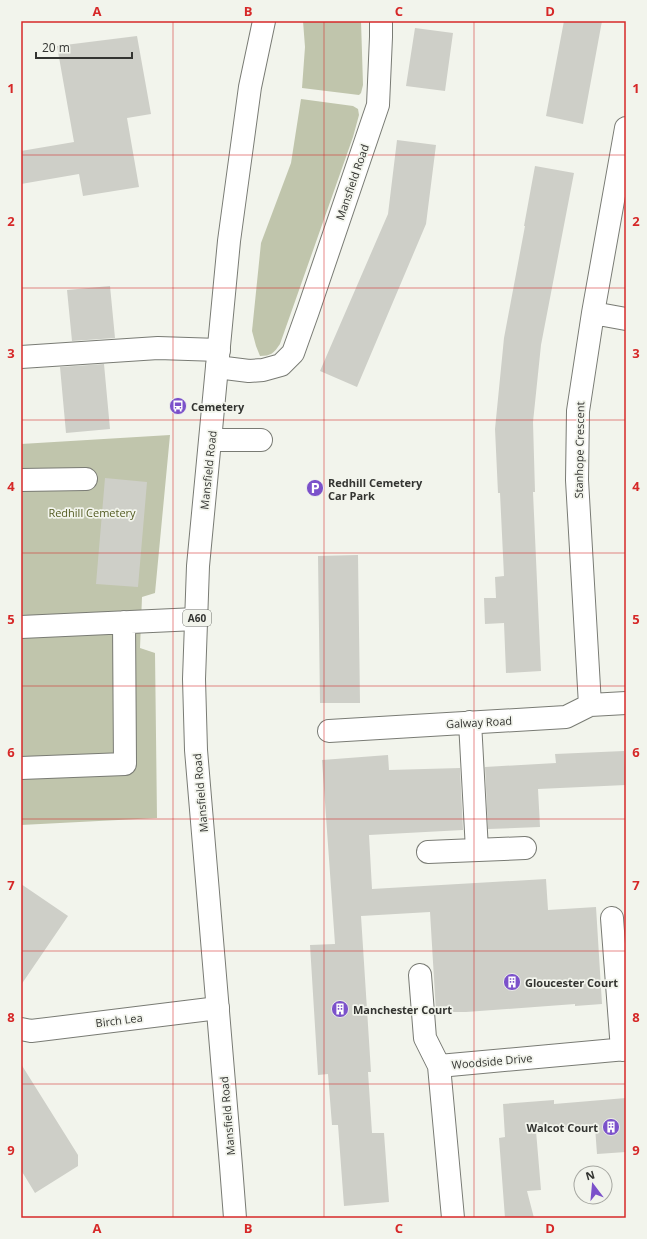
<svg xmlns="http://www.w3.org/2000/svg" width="647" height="1239" font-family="'Open Sans',sans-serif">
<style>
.green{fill:#c0c5ac}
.building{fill:#cecfc8}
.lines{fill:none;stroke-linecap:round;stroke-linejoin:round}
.minor-casing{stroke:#797b74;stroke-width:24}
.highway-casing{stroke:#797b74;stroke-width:24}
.minor{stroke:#fff;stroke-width:22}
.highway{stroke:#fff;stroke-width:22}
.grid{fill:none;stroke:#d62828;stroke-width:1;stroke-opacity:0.55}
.labels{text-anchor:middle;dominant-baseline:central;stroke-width:3.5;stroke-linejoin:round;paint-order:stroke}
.shield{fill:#f2f4ec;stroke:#6c6e69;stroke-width:1}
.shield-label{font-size:10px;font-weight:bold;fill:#333431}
.street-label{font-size:11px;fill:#333431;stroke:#f2f4ec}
.poi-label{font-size:11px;font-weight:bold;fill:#333431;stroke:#f2f4ec;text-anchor:start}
.park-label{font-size:11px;fill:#545c23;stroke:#f2f4ec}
.neatline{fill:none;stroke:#d62828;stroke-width:1.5}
.grid-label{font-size:13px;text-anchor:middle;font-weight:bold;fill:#d62828}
</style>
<rect width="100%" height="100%" fill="#f2f4ec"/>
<!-- green -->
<path class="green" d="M303 21H361L363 85 361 93 359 95 302 88 305 47Z
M301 99 353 106 358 109 359 115 353 137 280 344C274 353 271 356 260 356L256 346 252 331 261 243 291 163Z
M170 435 155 593 142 597 140 648 155 653 157 818 21 825V444Z"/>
<!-- building -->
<path class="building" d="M564 21H602L583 124 546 116Z
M415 28 453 33 445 91 406 86Z
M137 36 151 114 127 118 139 187 83 196 79 174 21 184V151L74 142 57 46Z
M397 140 436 145 426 224 357 387 320 371 388 214Z
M535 166 574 173 541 345 533 422 535 492H533L541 671 506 673 504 623 485 624 484 598H496L495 577 504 576 500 493H498L495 429 504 338 525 226H524Z
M110 286 115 338 72 341 67 290Z
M104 364 110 429 66 433 60 367Z
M105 478 147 482 138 587 96 584Z
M358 555 360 703H320L318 556Z
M624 751 626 785 538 789 540 827 488 829 485 767 556 763 555 754Z
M388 755 389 770 460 768 463 830 369 835 372 889 546 879 548 910 596 907 602 1004 575 1006V1004L466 1012H436L430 912 361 916 371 1072H368L372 1133H384L389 1202 344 1206 338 1125H332L328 1074 318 1075 310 945 335 944 322 760Z
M21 884 68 916 21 985Z
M21 1064 78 1155V1166L35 1193 21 1170Z
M626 1098V1152L597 1154 595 1127 536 1131 541 1190 527 1191 534 1218H505L499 1138 505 1137 503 1104 554 1100V1104Z"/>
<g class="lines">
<!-- minor casing -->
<g class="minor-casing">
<path id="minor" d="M593 313 626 319
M21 357 158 348 219 350
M217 367 249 371 263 370 281 365 293 353 308 311 378 105 381 37V21
M211 440H261
M21 480 86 479
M21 627 196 619
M590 705 577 480 578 411 593 313 626 128
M470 722 477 850
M329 731 566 717 590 705 626 703
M21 768 125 764 124 622
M428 852 525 848
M612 918 622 1050
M420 975 425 1038 439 1066 453 1218
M21 1029 31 1031 218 1008
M439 1066 626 1049"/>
</g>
<!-- highway casing -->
<g class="highway-casing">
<path id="highway" d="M235 1218 231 1166 196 750 194 679 198 566 229 241 250 87 264 21"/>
</g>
<!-- minor -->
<use href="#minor" class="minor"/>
<!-- highway -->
<use href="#highway" class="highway"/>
</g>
<!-- grid -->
<path class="grid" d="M173 21V1218M324 21V1218M474 21V1218M21 155H626M21 288H626M21 420H626M21 553H626M21 686H626M21 819H626M21 951H626M21 1084H626"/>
<!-- icons -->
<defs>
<g id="bus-disc" transform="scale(0.9)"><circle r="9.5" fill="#7b51ca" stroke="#f2f4ec"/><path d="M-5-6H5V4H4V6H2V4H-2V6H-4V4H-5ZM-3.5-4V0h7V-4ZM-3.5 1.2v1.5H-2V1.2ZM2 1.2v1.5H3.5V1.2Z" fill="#fff"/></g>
<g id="parking-disc" transform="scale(0.9)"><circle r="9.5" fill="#7b51ca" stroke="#f2f4ec"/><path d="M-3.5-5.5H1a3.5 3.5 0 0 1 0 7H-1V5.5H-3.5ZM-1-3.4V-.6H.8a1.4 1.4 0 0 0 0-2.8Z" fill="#fff"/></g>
<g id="building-disc" transform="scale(0.9)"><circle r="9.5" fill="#7b51ca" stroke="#f2f4ec"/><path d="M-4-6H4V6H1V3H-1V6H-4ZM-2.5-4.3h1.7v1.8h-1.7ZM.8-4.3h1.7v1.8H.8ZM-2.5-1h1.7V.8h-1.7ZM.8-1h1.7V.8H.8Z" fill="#fff"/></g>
</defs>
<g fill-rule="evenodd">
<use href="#bus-disc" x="178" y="406"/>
<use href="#parking-disc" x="315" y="488"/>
<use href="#building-disc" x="512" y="982"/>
<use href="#building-disc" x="340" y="1009"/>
<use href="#building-disc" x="611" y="1127"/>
</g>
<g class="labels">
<!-- shield labels -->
<rect class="shield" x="183" y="610" width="28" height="16" rx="3"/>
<g class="shield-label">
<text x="197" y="618">A60</text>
</g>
<!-- street labels -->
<g class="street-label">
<text transform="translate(352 182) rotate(-71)">Mansfield Road</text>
<text transform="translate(579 450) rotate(-89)">Stanhope Crescent</text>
<text transform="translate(208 470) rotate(-84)">Mansfield Road</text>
<text transform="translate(479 722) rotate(-3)">Galway Road</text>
<text transform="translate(200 793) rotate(-95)">Mansfield Road</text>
<text transform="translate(119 1020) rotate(-7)">Birch Lea</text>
<text transform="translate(492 1061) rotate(-5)">Woodside Drive</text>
<text transform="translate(227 1116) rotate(-95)">Mansfield Road</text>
</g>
<!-- poi labels -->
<g class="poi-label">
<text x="191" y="406">Cemetery</text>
<text x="328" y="482">Redhill Cemetery<tspan x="328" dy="13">Car Park</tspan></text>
<text x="525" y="982">Gloucester Court</text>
<text x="353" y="1009">Manchester Court</text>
<text x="598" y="1127" text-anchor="end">Walcot Court</text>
</g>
<!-- park labels -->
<g class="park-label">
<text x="92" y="512">Redhill Cemetery</text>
</g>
</g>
<!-- border -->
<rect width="647" height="1239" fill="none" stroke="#f2f4ec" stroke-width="44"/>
<!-- north arrow -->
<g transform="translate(593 1185) rotate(344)"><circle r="19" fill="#f2f4ec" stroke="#a6a7a1"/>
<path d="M0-3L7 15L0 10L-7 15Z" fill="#7b51ca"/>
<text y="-6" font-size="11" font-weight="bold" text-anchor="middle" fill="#333431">N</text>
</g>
<!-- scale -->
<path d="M36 52v6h96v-6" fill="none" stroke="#333431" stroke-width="2"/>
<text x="42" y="52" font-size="12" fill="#333431" stroke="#f2f4ec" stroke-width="3" paint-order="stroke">20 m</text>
<rect x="22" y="22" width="603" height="1195" class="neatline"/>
<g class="grid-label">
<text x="97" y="16">A</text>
<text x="248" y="16">B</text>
<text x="399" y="16">C</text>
<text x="550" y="16">D</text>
<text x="11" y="93">1</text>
<text x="636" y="93">1</text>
<text x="11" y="226">2</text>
<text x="636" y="226">2</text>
<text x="11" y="358">3</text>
<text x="636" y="358">3</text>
<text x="11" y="491">4</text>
<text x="636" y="491">4</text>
<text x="11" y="624">5</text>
<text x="636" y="624">5</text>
<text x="11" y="757">6</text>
<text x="636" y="757">6</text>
<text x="11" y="890">7</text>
<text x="636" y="890">7</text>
<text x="11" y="1022">8</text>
<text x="636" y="1022">8</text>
<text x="11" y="1155">9</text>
<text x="636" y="1155">9</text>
<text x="97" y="1233">A</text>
<text x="248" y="1233">B</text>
<text x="399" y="1233">C</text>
<text x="550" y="1233">D</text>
</g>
</svg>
